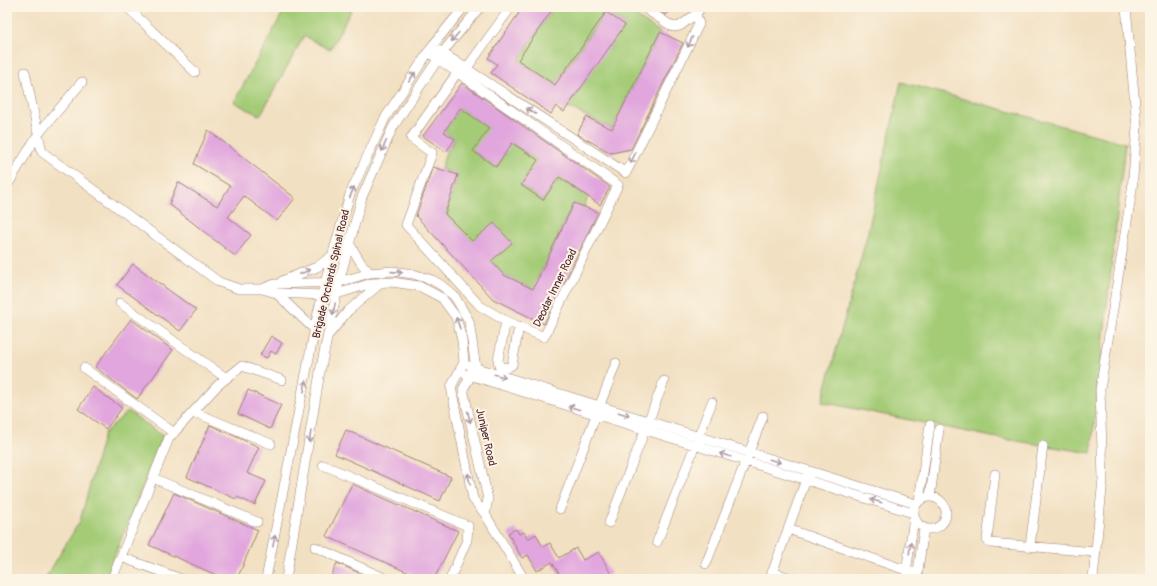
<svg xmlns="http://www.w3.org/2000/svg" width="1157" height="586" font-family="Pangolin,sans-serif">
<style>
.green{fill:#a4cc77;stroke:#777651}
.building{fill:#e1a6de}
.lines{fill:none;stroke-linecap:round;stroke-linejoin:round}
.minor-casing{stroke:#9e8076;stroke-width:10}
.minor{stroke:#fff;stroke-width:9}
.oneway{stroke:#ae9aa0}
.labels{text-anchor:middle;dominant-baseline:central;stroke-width:4;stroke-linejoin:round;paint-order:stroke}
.street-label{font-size:11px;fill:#4a1f2b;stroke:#fcf5e5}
</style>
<rect width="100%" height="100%" fill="#fcf5e5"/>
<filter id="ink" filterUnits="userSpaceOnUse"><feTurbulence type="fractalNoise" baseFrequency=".025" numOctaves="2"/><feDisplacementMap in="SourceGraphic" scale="8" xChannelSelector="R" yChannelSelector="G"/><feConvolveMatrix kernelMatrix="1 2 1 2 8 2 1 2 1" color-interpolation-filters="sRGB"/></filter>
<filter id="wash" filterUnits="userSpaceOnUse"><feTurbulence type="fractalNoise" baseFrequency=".012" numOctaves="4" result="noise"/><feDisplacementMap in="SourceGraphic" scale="16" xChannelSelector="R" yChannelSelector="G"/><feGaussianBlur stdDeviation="0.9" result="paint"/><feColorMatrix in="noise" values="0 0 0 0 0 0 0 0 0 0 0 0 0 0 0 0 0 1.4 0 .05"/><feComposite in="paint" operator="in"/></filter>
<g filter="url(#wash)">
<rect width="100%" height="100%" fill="#f2e0c2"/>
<!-- green -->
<path class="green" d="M286 7H353L330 50 304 36 260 116 234 102Z
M554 7H621L660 32 612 129 568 107 624 24 605 12 555 85 518 60Z
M901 82 1125 143 1091 453 992 437 822 402 867 236Z
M460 108 500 135 473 151 496 167 506 153 502 151 509 141 543 164 531 170 521 185 543 200 553 186 545 180 550 171 588 197 584 207 574 203 537 280 545 284 541 293 504 275 445 214 458 175 441 169 446 152 455 139 444 132Z
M128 411 163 436 105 579H45L80 521 104 433Z"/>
<g id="blocks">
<!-- building -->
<path class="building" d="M523 7H554L518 60 555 85 606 12 625 25 564 112 556 106 551 114 491 73 497 64 488 58Z
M654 7H671L665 15Z
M660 32 683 43 631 149 611 153 577 134 586 117 612 129Z
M462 83 610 187 600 205 559 177 543 200 521 185 538 160 512 143 496 167 473 151 489 128 460 108 444 132 455 139 446 152 423 136Z
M208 130 295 198 277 221 244 196 228 217 251 235 235 256 169 204 178 182 217 206 230 186 194 164Z
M433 167 458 175 445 214 472 241 494 223 512 243 491 261 504 275 533 289 574 203 598 212 544 324 493 299 416 216Z
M133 264 196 310 180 331 117 285Z
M131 319 173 350 137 399 95 367Z
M271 336 282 343 276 354 271 351 267 358 260 355Z
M93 387 122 408 106 429 78 409Z
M248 390 281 405 270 429 238 414Z
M210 425 259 447 247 473 266 481 255 505 237 497 236 499 187 477Z
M346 430 451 477 440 501 335 454Z
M352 484 458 531 434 579H417L418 577 326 536Z
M174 493 258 530 237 579H225L149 545Z
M516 529 519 534 524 532 528 539 536 534 543 547 550 543 559 558 576 548 583 560 599 552 611 574 601 579H550L559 574 552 562 537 571 528 555 522 558 508 533Z
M337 563 372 579H330Z"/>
</g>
</g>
<g filter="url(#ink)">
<use href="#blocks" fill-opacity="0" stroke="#9e8076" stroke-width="1"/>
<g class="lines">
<!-- minor casing -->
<g class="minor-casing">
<path id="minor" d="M127 7 195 72
M643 7 673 27 680 26 696 14
M438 50 626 173 699 24 696 14 701 7
M428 52 618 185 544 337 506 321 480 306 406 225 432 153 411 138 457 73
M466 69 511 7
M25 72 42 152 219 282 239 289H262L275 284 339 282 370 273 392 271 413 274 432 280 441 285 455 297 469 321 476 368 463 389 488 499 485 514
M7 186 38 134 82 82
M349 243 361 263 370 273
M282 281 317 267 332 256
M262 289 276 293 323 295 337 294 372 283 392 282 419 286 442 298 456 317 462 340 464 362 451 387 473 499 485 514 524 579
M276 293 315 330
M120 303 226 378
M506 321 498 360 499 366 507 368 512 365 519 326
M330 333 348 311 382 282
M470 366 916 504
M84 368 174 433
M466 374 913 513
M194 412 271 444
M323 465 468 526 467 540 450 579
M995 474 987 540 990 543 1095 552
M153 478 257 522
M914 513a16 16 0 1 1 32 0a16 16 0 1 1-32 0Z
M930 497 939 429
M919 501 930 425
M560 509 616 363
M609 523 664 381
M788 529 917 574
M657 542 712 402
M1030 546 1043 446
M315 547 387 579
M121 557 181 579
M706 564 763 416
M772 572 794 579
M917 578 924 528
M112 579 169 438 218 385 242 366 282 380
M266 579 317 317 329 267 350 194 385 118 433 45 464 7
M286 579 320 372 339 282 362 197 393 127 442 53 480 7
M770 579 808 474
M905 579 914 518
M1093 579 1103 479 1100 390 1132 190 1137 127 1126 7"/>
</g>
<!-- minor -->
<use href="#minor" class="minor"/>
</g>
<!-- one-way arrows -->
<defs><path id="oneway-shaft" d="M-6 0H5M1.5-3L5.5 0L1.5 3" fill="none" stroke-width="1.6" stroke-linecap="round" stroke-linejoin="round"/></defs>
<g class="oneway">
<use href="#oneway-shaft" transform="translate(455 37) rotate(130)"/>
<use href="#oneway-shaft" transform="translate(690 42) rotate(116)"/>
<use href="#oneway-shaft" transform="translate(412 77) rotate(-57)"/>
<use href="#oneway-shaft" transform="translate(531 111) rotate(-147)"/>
<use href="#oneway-shaft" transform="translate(384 146) rotate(114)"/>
<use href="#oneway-shaft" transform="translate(633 158) rotate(116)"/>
<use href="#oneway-shaft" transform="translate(352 192) rotate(-68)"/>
<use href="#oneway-shaft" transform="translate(305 272) rotate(-23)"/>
<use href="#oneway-shaft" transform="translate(397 272) rotate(4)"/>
<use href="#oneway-shaft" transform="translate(334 309) rotate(102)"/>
<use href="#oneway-shaft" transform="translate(458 323) rotate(-110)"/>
<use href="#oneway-shaft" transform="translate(500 376) rotate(17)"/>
<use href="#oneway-shaft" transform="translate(305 386) rotate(-79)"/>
<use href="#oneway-shaft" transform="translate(574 408) rotate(-163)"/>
<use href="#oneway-shaft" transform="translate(624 414) rotate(17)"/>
<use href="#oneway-shaft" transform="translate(469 417) rotate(77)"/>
<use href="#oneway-shaft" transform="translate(310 437) rotate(99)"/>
<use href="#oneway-shaft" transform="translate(725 455) rotate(-163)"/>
<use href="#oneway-shaft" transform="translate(775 461) rotate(17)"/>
<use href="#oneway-shaft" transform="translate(469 479) rotate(-101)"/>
<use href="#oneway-shaft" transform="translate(876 501) rotate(-163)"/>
<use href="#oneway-shaft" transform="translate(274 541) rotate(-79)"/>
<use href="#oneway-shaft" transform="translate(910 548) rotate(-82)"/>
</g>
</g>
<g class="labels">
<!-- street labels -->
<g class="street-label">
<text transform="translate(331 274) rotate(-77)">Brigade Orchards Spinal Road</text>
<text transform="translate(555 288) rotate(-64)">Deodar Inner Road</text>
<text transform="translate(486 437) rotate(77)">Juniper Road</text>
</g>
</g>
<!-- margin -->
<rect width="1157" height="586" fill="none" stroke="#fcf5e5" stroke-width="24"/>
</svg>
